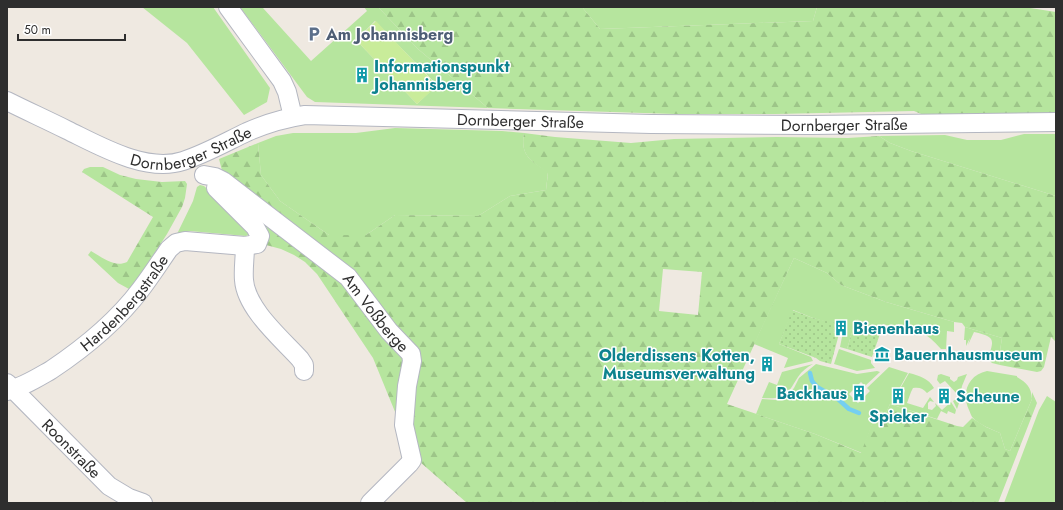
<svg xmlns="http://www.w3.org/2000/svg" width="1063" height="510" font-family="Jost,sans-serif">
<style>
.grass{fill:#b6e59e;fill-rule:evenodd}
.forest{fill:url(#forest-firs);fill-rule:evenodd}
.garden{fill:url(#garden-dots)}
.pitch{fill:#c9ec9a}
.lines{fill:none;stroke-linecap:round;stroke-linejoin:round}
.stream{stroke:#75cff0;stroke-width:4.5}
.minor-casing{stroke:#b4b7c1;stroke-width:20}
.minor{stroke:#fff;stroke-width:18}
.labels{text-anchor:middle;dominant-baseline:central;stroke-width:3;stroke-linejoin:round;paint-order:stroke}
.service-label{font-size:16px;font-weight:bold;fill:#4e5e75;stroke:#fff;text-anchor:start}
.culture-label{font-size:16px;font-weight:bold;fill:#0d838f;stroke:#fff;text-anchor:start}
.street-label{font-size:16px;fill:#2e2e2e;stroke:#fff}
</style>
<defs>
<pattern id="forest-firs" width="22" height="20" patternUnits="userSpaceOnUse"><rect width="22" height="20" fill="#b6e59e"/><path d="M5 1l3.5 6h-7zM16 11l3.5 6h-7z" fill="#9dc588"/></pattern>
<pattern id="garden-dots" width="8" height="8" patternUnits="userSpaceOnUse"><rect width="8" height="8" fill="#b6e59e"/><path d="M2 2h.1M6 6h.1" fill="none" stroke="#9dc588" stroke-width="1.8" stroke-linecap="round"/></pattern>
</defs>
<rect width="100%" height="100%" fill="#efe9e1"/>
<!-- grass -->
<path class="grass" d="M142 7H213L270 88 267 102 244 115 187 43Z
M240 7H263V8L311 61 367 11 364 7H378L418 49 488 108 315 102 307 97ZM375 21 437 85 417 104 356 40Z
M582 7H817L813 21 600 29Z
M395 128 502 131 524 133C520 156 531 161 548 172L546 190 510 196 478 216 395 215 366 235H329L280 201 261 175 258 143 276 136 293 133H356Z
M1024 134H1056V196L911 151 890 143 879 136 945 135 967 140H1001Z
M200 185 204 186 249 227 248 235 246 236 190 231 177 234 193 201 197 187Z
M794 258 827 273 841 285 886 302 954 322V332L947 331 946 349H941C926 332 919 330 898 324L897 328 883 324 882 328 856 319 847 349 840 347 844 327 838 325 837 333 833 332 835 324 813 318 793 310 779 344 811 357 813 361 784 368 788 358 754 344Z
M965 327 1002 338 999 357 1000 365 992 363 988 359C994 339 996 337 974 332L968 345 970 338 966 346V340H964Z
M839 349 871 360V363L875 368 857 371 834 364Z
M813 364C807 367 802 371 798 377 792 386 790 393 779 397 774 399 768 398 762 398L769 382 777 385 782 372Z
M816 364 857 374 877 371 880 372 865 386 861 382 849 394 858 403 870 391 867 388 889 367 908 373 898 391 895 390 892 399 901 403 905 390 901 387 909 373C920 376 928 378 934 388L927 393C923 388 919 387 913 388L911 392 907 403 923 408 930 397 934 402 930 401 928 403V409L932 410 936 406 935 403 942 410 951 402 956 410 955 414 948 411 947 414 941 411 937 419 890 404 886 413 877 410 862 453 815 434 756 414 762 399 777 400 788 395 794 388 799 378Z
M987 371 1017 376V377C1027 383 1031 387 1032 399L1010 451 1005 449 1000 433C991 429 980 425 973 418 971 416 970 412 969 410 961 393 968 375 987 371Z
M941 374 950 377V379L954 382 957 380 958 377 967 374 962 386 959 403 957 409 953 401 958 398V395L945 381 940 384 937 380 938 375Z
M1047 396 1056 402V503H1004L1039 410Z"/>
<!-- forest -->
<path class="forest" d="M378 7H582L600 29 813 21 817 7H1024L1056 12V114L926 116 914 111 776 114H675L488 108 418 49Z
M524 133 555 137 631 143 674 139 777 137 848 138 879 136 890 143 911 151 1056 196V342L1051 337 1044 367 1041 371 1037 372 1000 365 999 357 1002 338 965 327 962 323 954 322 886 302 841 285 827 273 794 258 727 404 815 434 861 453 877 410 886 413 890 404 957 426 963 427 972 418 986 427 1000 433 1005 449 1010 451 1032 399V392L1037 403 998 503H467L420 462 409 446 373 358 317 274 305 262 294 255 281 249 266 245 268 236 267 228 227 190 219 159 258 143 261 175 280 201 329 235H366L395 215 478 216 510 196 546 190 548 173C531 161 520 156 524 133ZM663 269 702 272 698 315 659 311Z
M90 167H103L120 175 136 179 162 182 185 181 187 184 185 198 182 207 167 234 136 282 129 289 118 283 88 255 91 251C102 257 114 268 127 262L153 217 82 172 84 169Z"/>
<!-- garden -->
<path class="garden" d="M792 310 813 318 835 323 833 332 839 334 831 364 820 361 816 358 779 344Z
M856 319 882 328 872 357 847 349Z"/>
<!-- pitch -->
<path class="pitch" d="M376 21 437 86 417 104 356 40Z"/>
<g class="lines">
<!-- stream -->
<path class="stream" d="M810 373 812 381 817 387 838 399 849 409 859 413"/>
<!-- minor casing -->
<g class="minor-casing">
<g id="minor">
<path d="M228 7 282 81 287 92 293 117"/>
<path id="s1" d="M7 101C27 111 47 120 67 130 100 146 146 173 183 161 205 154 226 142 247 132 265 124 285 118 305 115L651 124 811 125 1056 122"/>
<path id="s2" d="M204 175 215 177 223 181 348 277 389 331 411 354 412 361 407 386 404 425 412 460 409 464 370 503"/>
<path d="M245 246C245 257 243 269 244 280 246 309 282 339 300 359L304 365V371"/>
<path id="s3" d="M7 383 109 486 129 498 143 503"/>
<path id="s4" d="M7 391C23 387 37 378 51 370 84 348 117 321 141 289 151 276 160 262 169 249L176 243 185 241 245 246 257 244 260 236 255 227 216 188"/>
</g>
</g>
<!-- minor -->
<use href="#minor" class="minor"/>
</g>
<!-- icons -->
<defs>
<g id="parking-bare" transform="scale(1.2)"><path d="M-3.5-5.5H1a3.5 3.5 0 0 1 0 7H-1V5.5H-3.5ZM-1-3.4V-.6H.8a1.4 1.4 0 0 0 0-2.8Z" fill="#5c6f8a" stroke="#fff" stroke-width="2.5" paint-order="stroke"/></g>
<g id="building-bare" transform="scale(1.2)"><path d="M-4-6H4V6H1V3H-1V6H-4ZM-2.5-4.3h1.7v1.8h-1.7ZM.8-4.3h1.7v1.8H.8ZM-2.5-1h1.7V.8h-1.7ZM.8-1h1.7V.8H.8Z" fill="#0f9aa8" stroke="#fff" stroke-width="2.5" paint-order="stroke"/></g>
<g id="museum-bare" transform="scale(1.2)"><path d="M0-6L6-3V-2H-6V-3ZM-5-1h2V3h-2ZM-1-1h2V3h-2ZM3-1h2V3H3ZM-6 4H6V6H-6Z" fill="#0f9aa8" stroke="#fff" stroke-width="2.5" paint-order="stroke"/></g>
</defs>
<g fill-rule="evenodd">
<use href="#parking-bare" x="314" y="34"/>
<use href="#building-bare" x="362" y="75"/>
<use href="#building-bare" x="841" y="328"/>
<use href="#museum-bare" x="882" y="354"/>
<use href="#building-bare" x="767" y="364"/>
<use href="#building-bare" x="859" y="393"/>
<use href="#building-bare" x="898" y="396"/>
<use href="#building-bare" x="944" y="396"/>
</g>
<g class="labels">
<!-- service labels -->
<g class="service-label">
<text x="326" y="34">Am Johannisberg</text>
</g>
<!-- culture labels -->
<g class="culture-label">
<text x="374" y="66">Informationspunkt<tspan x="374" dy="18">Johannisberg</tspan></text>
<text x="853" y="328">Bienenhaus</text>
<text x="894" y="354">Bauernhausmuseum</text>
<text x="755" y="355" text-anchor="end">Olderdissens Kotten,<tspan x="755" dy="18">Museumsverwaltung</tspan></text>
<text x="847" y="393" text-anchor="end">Backhaus</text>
<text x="956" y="396">Scheune</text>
<text x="898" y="416" text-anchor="middle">Spieker</text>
</g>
<!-- street labels -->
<g class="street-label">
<text stroke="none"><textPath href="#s1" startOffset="536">Dornberger Straße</textPath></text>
<text stroke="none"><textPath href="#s1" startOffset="860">Dornberger Straße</textPath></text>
<text stroke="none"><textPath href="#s1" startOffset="200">Dornberger Straße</textPath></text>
<text stroke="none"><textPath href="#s4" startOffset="149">Hardenbergstraße</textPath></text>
<text stroke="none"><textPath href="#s2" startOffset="223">Am Voßberge</textPath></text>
<text stroke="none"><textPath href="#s3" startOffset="92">Roonstraße</textPath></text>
</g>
</g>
<!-- border -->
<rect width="1063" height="510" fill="none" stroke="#2e2e2e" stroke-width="16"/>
<!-- scale -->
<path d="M18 34v6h107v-6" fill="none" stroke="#2e2e2e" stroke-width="2"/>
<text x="24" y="34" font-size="12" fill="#2e2e2e" stroke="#ffffff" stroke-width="3" paint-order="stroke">50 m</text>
</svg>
